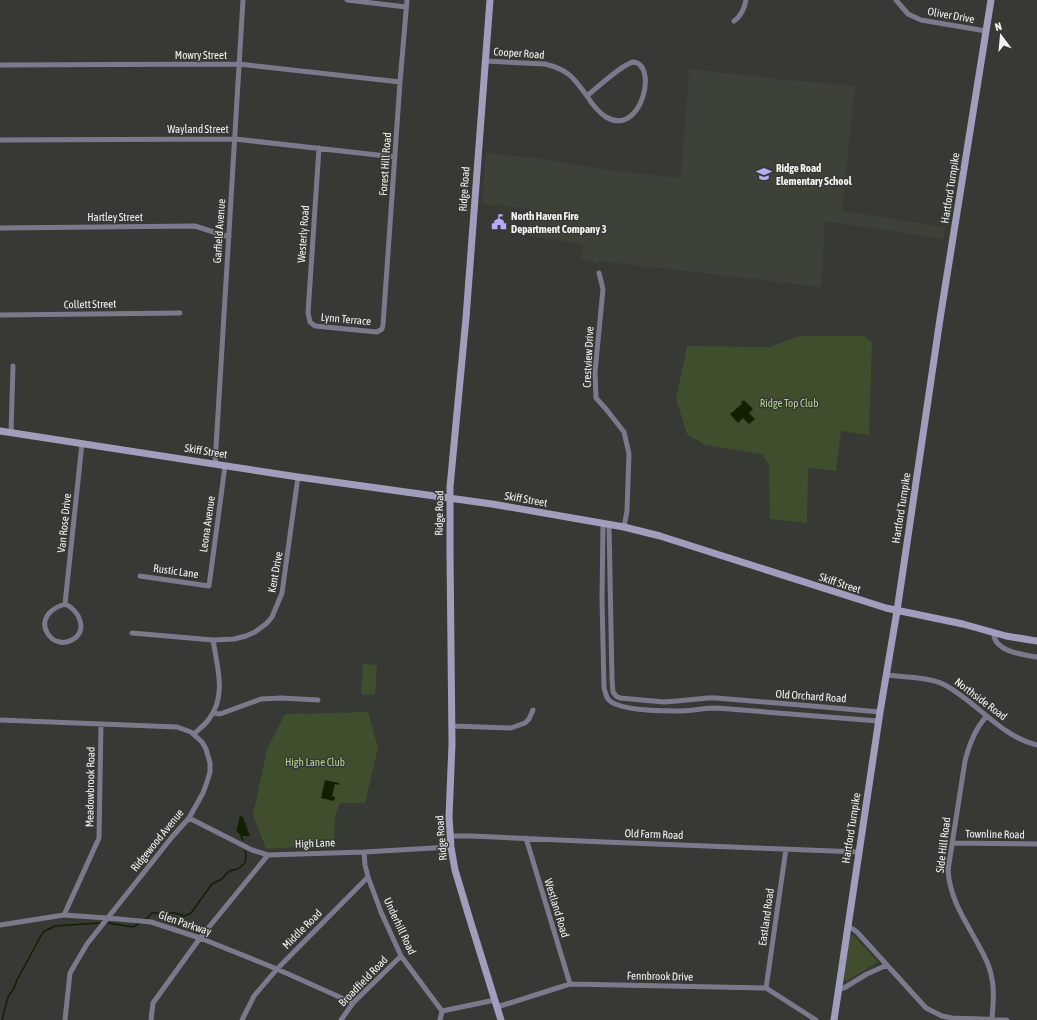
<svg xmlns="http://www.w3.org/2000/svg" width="1037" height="1020" font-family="'Asap Condensed',sans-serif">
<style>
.built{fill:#3c4237}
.green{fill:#3f4f2e}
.water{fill:#112000}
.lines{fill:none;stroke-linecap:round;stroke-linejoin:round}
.stream{stroke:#112000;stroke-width:1.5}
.street{stroke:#7b7a8d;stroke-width:5}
.secondary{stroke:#a09ebd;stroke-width:7}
.labels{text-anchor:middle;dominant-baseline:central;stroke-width:3;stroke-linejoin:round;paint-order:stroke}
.street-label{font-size:11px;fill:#f1f3f0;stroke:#363934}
.poi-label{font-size:11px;font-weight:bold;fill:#f1f3f0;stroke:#363934;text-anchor:start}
.park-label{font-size:11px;fill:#b1d190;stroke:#363934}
</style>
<rect width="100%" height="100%" fill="#363934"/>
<!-- built -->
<path class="built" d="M689 69 779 79 855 86 842 211 945 227 943 239 825 221 821 287 660 268 599 261V263H594V261L581 259 583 244 529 236 531 209 482 204 486 153 536 158 606 170 681 178Z"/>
<!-- green -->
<path class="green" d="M800 336H864L872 342 869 435 841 431 836 471 808 468 807 523 770 519 769 465 762 454 705 445 687 434 676 399 687 346 770 347Z
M363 664 377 665 375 695 361 694Z
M368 712 378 748 365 803H340L335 817 334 845 266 849 253 815 267 749 285 714Z
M853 935 876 960 878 962 846 981 844 979 850 936Z"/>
<!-- water -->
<path class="water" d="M744 400 753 409 749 413 755 419 749 424 743 418 738 423 730 414 742 404 741 402Z
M325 780 339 783V785L335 784 332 796 335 797 334 801 321 798Z
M240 816 243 817 250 836H241L236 830 238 825Z"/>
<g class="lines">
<!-- stream -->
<path class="stream" d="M241 836 243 840
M145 920 152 913H175L185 916 191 913 212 884 222 879 229 871 238 869 245 863 246 856 245 851
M108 923 133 927 140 923
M2 1020 8 997 14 988 17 980 43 932 55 926 100 923"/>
<!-- street -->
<path class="street" d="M347 0 406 7
M896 0 908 14 921 20 986 31
M734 21C740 17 745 8 746 0
M485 61 545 64C569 70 573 77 587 96
M633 62C659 64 641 138 606 117 598 112 592 104 587 96 598 87 621 65 633 62Z
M0 65 239 64 400 82
M0 140 235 139 395 157
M319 148 308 313 310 322 315 326 377 332 382 329 383 325 400 82 407 0
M0 228 195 226 229 237
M599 273 603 289 595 372 596 398 606 409 624 432 629 454 627 511 624 527
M0 315 180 313
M11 433 13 366
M215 464 243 0
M603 523 602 599 604 688C605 691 606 696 608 699 617 711 663 711 677 711 691 711 704 708 717 708L878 721
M609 524 612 680 613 692 616 696 620 698 664 702 677 701 708 698H716L824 707 880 712
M140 576 209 586 225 466
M65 604 82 443
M65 604C79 610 89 631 72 640 68 642 64 643 60 642 48 640 41 626 47 616 51 609 59 606 65 604Z
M132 633 213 640 234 639 246 636 255 632 267 623 272 617 282 593 298 477
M994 633C993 651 1023 655 1037 657
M886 675C903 677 930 677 945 685 978 703 1000 736 1037 745
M213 713 220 714 261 699 281 698 318 700
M986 717C975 729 969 745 965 761L948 870C950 900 965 920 979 946 984 955 989 964 991 974 995 989 993 1004 992 1019
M0 720 177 727 191 732 202 742 206 749 210 763V772L207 782 203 793 189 818 172 837 87 944 70 973 65 1020
M452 726 511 728 525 723 529 719 533 710
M194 734C199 729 205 725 209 719 227 696 217 666 213 640
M189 818 252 850 268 855 364 852 451 847
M450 836H472L604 842 859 852
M526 838 570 984
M952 843 1037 844
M368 877 381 912 401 956 442 1011
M64 915 99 838 101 724
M0 925 64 915 107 918 151 922 200 938 277 969 353 1003
M847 927 853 929 857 932 926 1008 942 1016 952 1018 1007 1020
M766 988 786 849
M838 990 844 988 867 974 887 965
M497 1007 570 984 766 988 816 1020
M442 1011 495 1000
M151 1020 153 1003 200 938 268 855
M242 1020 254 996 277 969 368 877 365 865 364 852
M341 1020 353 1003 401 956
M440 1020 442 1011"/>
<!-- secondary -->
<path class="secondary" d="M490 0 466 318 450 487V552L452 744 449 817 451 847 455 870 470 920 501 1020
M0 431 298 477 492 504 624 527 660 536 886 608 963 624 1006 636 1037 641
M834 1020 880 712 897 611 940 319 991 0"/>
</g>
<!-- icons -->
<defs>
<g id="school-bare" transform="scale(1.2)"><path d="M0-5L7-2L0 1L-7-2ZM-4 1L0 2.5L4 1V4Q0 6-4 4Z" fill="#b3acf9" stroke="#363934" stroke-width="2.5" paint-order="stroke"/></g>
<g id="civic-bare" transform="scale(1.2)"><path d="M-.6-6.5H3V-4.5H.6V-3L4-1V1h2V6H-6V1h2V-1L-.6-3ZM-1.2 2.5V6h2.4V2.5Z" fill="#b3acf9" stroke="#363934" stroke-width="2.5" paint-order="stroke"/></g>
</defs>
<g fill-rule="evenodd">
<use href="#school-bare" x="764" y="174"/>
<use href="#civic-bare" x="499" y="222"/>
</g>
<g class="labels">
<!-- street labels -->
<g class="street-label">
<text transform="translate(951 15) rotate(10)">Oliver Drive</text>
<text transform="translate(519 53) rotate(4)">Cooper Road</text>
<text x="201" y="55">Mowry Street</text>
<text x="198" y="129">Wayland Street</text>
<text transform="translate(385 164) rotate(-86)">Forest Hill Road</text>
<text transform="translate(950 188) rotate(-81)">Hartford Turnpike</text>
<text transform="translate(464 189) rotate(-86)">Ridge Road</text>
<text x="115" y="217">Hartley Street</text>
<text transform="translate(219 231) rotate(-86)">Garfield Avenue</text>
<text transform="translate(303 234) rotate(-86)">Westerly Road</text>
<text transform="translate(90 304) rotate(-1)">Collett Street</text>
<text transform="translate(346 319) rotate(5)">Lynn Terrace</text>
<text transform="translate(588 357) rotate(-87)">Crestview Drive</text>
<text transform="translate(206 451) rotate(9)">Skiff Street</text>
<text transform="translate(526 499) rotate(10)">Skiff Street</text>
<text transform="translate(901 508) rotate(-81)">Hartford Turnpike</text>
<text transform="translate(439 513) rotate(-89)">Ridge Road</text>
<text transform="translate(64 523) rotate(-84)">Van Rose Drive</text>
<text transform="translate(207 524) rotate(-82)">Leona Avenue</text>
<text transform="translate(176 571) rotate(8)">Rustic Lane</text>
<text transform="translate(275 572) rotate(-80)">Kent Drive</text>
<text transform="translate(840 583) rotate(18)">Skiff Street</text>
<text transform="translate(811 696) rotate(4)">Old Orchard Road</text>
<text transform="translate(981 699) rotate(37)">Northside Road</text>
<text transform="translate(90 787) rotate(-89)">Meadowbrook Road</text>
<text transform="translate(851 828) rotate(-81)">Hartford Turnpike</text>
<text transform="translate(654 834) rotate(2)">Old Farm Road</text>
<text transform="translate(995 834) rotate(1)">Townline Road</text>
<text transform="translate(441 838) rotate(-95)">Ridge Road</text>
<text transform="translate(157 840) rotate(-51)">Ridgewood Avenue</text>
<text transform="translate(315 843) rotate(-2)">High Lane</text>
<text transform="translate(943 845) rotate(-83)">Side Hill Road</text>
<text transform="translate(557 908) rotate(73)">Westland Road</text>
<text transform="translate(766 917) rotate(-82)">Eastland Road</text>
<text transform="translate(185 923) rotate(19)">Glen Parkway</text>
<text transform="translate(400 926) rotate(65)">Underhill Road</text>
<text transform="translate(302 929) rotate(-45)">Middle Road</text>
<text transform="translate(660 976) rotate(1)">Fennbrook Drive</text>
<text transform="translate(363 981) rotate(-46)">Broadfield Road</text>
</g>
<!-- poi labels -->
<g class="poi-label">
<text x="776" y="168">Ridge Road<tspan x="776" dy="13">Elementary School</tspan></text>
<text x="511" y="216">North Haven Fire<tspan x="511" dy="13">Department Company 3</tspan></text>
</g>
<!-- park labels -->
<g class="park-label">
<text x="789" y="403">Ridge Top Club</text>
<text x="315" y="762">High Lane Club</text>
</g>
</g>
<!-- north arrow -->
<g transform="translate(1001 36) rotate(344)" stroke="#363934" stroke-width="3" paint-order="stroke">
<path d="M0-3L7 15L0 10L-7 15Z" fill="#f1f3f0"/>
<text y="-6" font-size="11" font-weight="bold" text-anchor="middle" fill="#f1f3f0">N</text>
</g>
</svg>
